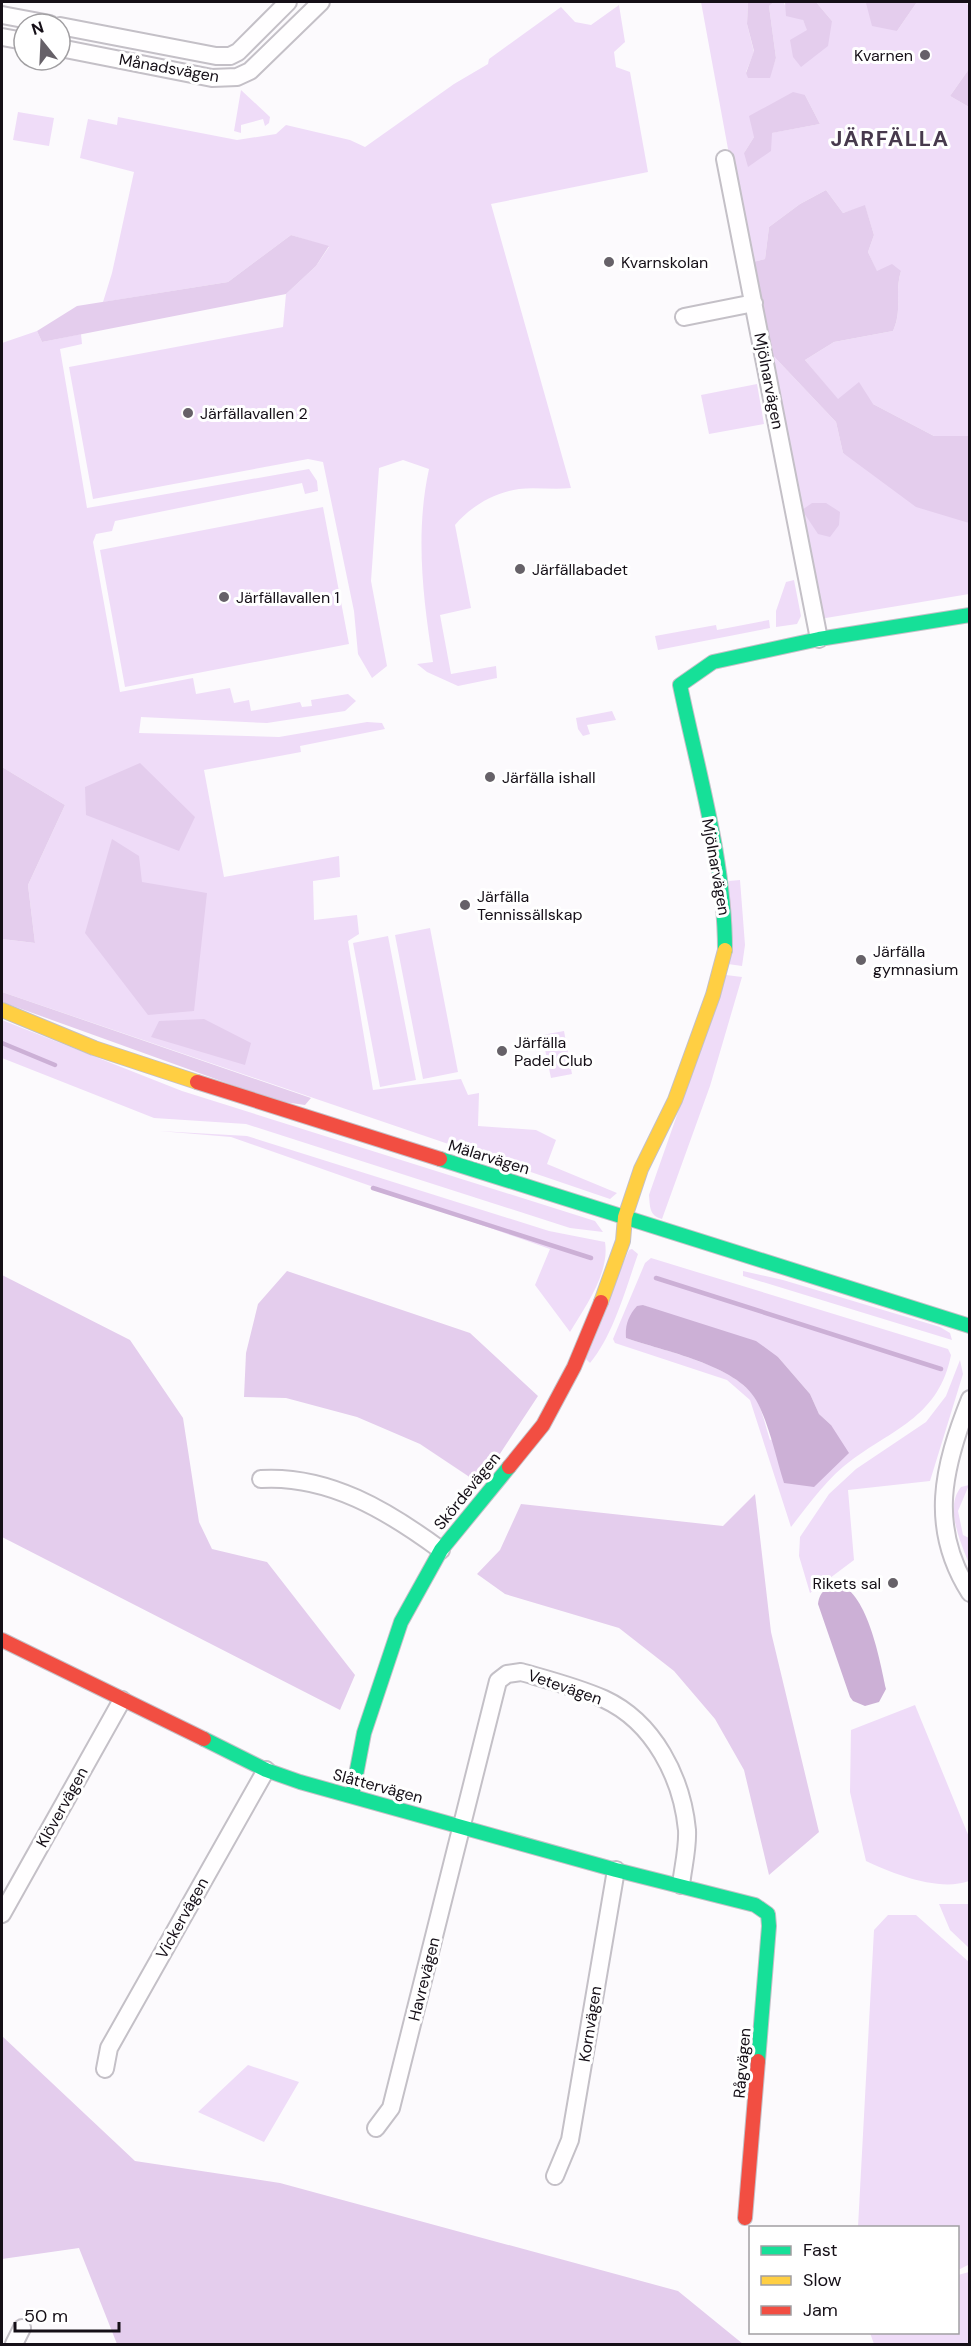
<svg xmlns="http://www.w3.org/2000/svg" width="971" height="2346" font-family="'DM Sans',sans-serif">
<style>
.green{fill:#efdcf8;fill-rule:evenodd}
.forest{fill:#e4cded}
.water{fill:#ccb0d6}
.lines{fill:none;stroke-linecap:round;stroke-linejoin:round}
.stream{stroke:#ccb0d6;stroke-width:4.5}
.street-casing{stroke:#c4c0c7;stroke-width:20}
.fast-casing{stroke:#c4c0c7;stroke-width:16}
.slow-casing{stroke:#c4c0c7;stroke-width:16}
.jam-casing{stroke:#c4c0c7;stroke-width:16}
.street{stroke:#fffeff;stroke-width:16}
.fast{stroke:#16e098;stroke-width:14}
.slow{stroke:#ffcf43;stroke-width:14}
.jam{stroke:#f24e42;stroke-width:14}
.poi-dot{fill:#666168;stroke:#fff;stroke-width:2}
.labels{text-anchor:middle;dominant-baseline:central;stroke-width:6;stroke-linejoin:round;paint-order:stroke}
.poi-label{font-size:16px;fill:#150f17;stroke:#fff;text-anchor:start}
.street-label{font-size:16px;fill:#150f17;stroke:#fff}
.district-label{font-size:22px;font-weight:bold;letter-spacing:1.5px;fill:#47394d;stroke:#fff}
</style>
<rect width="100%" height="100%" fill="#fcfafd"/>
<!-- green -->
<path class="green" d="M701 2H748L747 24 754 52 746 72 749 78H769L776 58 769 6 774 2H785L784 4 803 20 808 30 832 21 816 2H868L866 3 897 31 917 2H966L969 7V69L950 96 969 107V436H934L873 404 838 400 805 360 834 342 893 331C903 308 894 294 901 271L877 272 868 252 874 235 865 206 843 213 826 190 800 204 769 227 765 259 749 263ZM805 95 820 124 771 133 744 153 754 137Z
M619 5 625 42 614 52 616 67 630 72 648 172 491 204 571 488C554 490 535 487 519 489 494 493 471 506 455 525L471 608 440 615 451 674 496 666 497 678 458 686 427 672 417 664 433 662C423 598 415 533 429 469L403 460 379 468 371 581 387 666 372 678 358 654 354 611 323 462 308 459 93 499 69 367 283 327 286 294 316 266 329 247 291 235 228 282 103 302 112 273 134 172 80 158 88 119 117 125 118 117 237 140 276 134 286 125 350 140 365 147 454 84 488 64 489 59 561 7 575 22 591 25Z
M241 90 270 117 269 123 265 126 263 119 241 125V133L234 131Z
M18 112 54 118 49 146 13 140Z
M37 331 42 342 81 334 82 344 60 349 87 508 309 469 317 481 318 491 305 494 302 483 115 521 112 531 96 534 93 542 120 692 193 678 196 694 230 688 234 703 249 700 251 711 300 702 302 707 312 706 311 700 348 694 356 701 345 711 267 723 141 717 139 733 279 737 367 722 382 723 385 729 300 746 301 752 204 770 224 877 339 856 340 877 313 881 314 920 357 915 359 934 348 941 373 1090 461 1079 468 1095 479 1093 478 1126 536 1130 556 1140 547 1164 617 1193 610 1199 2 992V939L35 943 28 885 65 805 2 767V343Z
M765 347 836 422 843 453 969 523V594L820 619Z
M757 384 764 424 709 434 701 395Z
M323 507 349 644 125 687 100 550Z
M794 580 801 616 797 624 776 627V611L786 582Z
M769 620 770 628 658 650 655 636 716 625 717 630Z
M612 711 616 720 587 725 590 734 583 736 578 729 576 718Z
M740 880 745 945 742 966 728 964 729 881Z
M430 928 458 1072 423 1079 395 935Z
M388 936 416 1080 380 1087 353 943Z
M726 975 742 977 710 1086 662 1219C649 1216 650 1206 649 1195Z
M2 1020 182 1091 595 1221 603 1232 570 1228 246 1124 154 1118 2 1058Z
M564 1031 572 1074 551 1078 542 1035Z
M159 1131 247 1136 549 1231 605 1242C610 1273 585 1307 570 1332L535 1285 550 1249 231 1137Z
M632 1249 638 1254C626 1288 613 1336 590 1363L583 1356 629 1250Z
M651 1258 948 1349 951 1355C939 1415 896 1428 853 1459 828 1477 810 1503 791 1527L750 1400 727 1380 615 1343 613 1339 645 1263ZM643 1305 778 1357 810 1394 819 1414 831 1425 770 1440C766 1428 763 1413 757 1401 738 1365 663 1351 626 1338Z
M743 1271 783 1280 940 1327 950 1333 952 1340 743 1276Z
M960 1360 963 1374 930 1481 848 1490 854 1560 810 1593 799 1556 800 1537 829 1494 856 1469 926 1422 946 1396Z
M969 1485 958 1511 963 1535 969 1538V1564C961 1542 944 1508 961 1487Z
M915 1705 969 1837V1881C939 1892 894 1874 866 1861L850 1792 851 1730Z
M939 1904H969V1948L950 1930Z
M888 1915H916L969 1962 970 2264 958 2270V2228L858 2227 874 1930Z
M248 2065 299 2082 264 2142 198 2112Z
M969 2272V2344H874L870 2333 958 2332V2275Z"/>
<!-- forest -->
<path class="forest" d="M748 2H774L769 6 776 58 770 78H748L746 73 754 51 747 24Z
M785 2H816L832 21 828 46 801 67 793 57 790 40 807 30 803 20 786 16Z
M868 2H917L897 31 872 26 866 3Z
M969 69V107L950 96Z
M793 92 805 95 820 124 772 133 771 151 748 167 744 153 754 137 749 116Z
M826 190 843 213 865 205 874 235 868 252 877 271 892 264 901 271C894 294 903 308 893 331L834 342 805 360 838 399 859 382 873 404 934 436H969V523L916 507 843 453 836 422 765 347 749 263 765 259 769 227 800 204Z
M291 235 329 246 316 266 286 294 42 342 37 331 77 306 228 282Z
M812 503H826L840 512 839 525 830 537 818 534 802 510Z
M140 763 195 817 179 851 86 815 85 787Z
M2 767 65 805 28 885 35 943 2 939Z
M112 839 139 856 142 882 207 893 194 1011 148 1015 85 933Z
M2 992 311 1098 305 1105 277 1101 2 1002Z
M204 1019 251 1043 245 1065 151 1037 159 1021Z
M287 1271 470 1333 538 1396 480 1484 420 1444 357 1417 286 1398 244 1397 246 1353 258 1304Z
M2 1275 130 1340 183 1418 199 1522 212 1549 267 1562 355 1675 340 1710 2 1537Z
M755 1494 771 1632 819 1832 769 1875 744 1770 715 1719 674 1671 619 1628 505 1594 477 1574 500 1550 521 1504 723 1526Z
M2 2036 135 2161 280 2183 678 2291 743 2344H117L79 2248 2 2259Z"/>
<!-- water -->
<path class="water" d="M643 1305 756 1341 778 1357 810 1394 819 1414 831 1425 849 1453 814 1487 784 1483C776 1458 769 1423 756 1400 737 1365 663 1351 626 1338 625 1326 628 1316 637 1306Z
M839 1584C868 1594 880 1661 886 1689L879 1702 865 1706 853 1701 850 1697 818 1604C820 1590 826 1589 839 1584Z"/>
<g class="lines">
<!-- stream -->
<path class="stream" d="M2 1043 55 1065
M373 1188 591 1258
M656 1278 941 1369"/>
<!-- street casing -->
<g class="street-casing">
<path id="street" d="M2 15 50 24
M60 26 216 56H230L238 52 288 2
M2 37 24 41
M60 48 212 78 237 77 250 71 321 2
M725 159 819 639
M684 317 754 303
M970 1399C943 1467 928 1527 970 1593
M261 1479C329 1475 388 1511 441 1550
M2 1914 122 1700
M105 2069 109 2048 266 1770
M376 2128 391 2108 498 1681 507 1674 521 1672C549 1680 577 1687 604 1699 654 1722 682 1778 687 1830 688 1848 683 1867 681 1885
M555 2176 570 2140 616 1870
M14 2344 22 2328"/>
</g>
<!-- fast casing -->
<g class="fast-casing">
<path id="fast" d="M725 950C725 861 698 772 680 685L713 662 819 639 970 615
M440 1159 970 1326
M204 1739 266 1770 300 1782 616 1870 755 1905 768 1914 769 1926 758 2061
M352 1796 364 1733 401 1622 441 1550 509 1467"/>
</g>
<!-- slow casing -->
<g class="slow-casing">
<path id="slow" d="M2 1010 94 1048 197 1082
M601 1302 623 1241 625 1217 641 1169 675 1100 713 995 725 950"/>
</g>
<!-- jam casing -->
<g class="jam-casing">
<path id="jam" d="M197 1082 440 1159
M509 1467 543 1425 574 1367 601 1302
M2 1640 204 1739
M745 2218 758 2061"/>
</g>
<!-- street -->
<use href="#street" class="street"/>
<!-- fast -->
<use href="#fast" class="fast"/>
<!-- slow -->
<use href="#slow" class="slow"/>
<!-- jam -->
<use href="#jam" class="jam"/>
</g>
<!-- markers -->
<g class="poi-dot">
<circle cx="925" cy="55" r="6"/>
<circle cx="609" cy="262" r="6"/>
<circle cx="188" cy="413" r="6"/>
<circle cx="520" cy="569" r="6"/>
<circle cx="224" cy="597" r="6"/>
<circle cx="490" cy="777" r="6"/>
<circle cx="465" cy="905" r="6"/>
<circle cx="861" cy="960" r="6"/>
<circle cx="502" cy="1051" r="6"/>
<circle cx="893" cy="1583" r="6"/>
</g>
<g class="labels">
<!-- poi labels -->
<g class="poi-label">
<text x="913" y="55" text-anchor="end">Kvarnen</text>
<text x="621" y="262">Kvarnskolan</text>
<text x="200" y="413">Järfällavallen 2</text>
<text x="532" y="569">Järfällabadet</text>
<text x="236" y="597">Järfällavallen 1</text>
<text x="502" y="777">Järfälla ishall</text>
<text x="477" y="896">Järfälla<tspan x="477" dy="18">Tennissällskap</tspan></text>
<text x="873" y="951">Järfälla<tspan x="873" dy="18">gymnasium</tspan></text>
<text x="514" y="1042">Järfälla<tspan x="514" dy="18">Padel Club</tspan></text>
<text x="881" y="1583" text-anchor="end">Rikets sal</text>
</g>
<!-- street labels -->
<g class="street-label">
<text transform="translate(169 68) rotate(10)">Månadsvägen</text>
<text transform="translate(769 381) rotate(79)">Mjölnarvägen</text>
<text transform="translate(716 867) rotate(80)">Mjölnarvägen</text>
<text transform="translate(489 1157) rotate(17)">Mälarvägen</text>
<text transform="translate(467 1491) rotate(-51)">Skördevägen</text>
<text transform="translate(565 1687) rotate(19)">Vetevägen</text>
<text transform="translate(378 1786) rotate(15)">Slåttervägen</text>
<text transform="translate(62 1807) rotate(-61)">Klövervägen</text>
<text transform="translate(182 1918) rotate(-61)">Vickervägen</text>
<text transform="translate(424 1979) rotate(-76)">Havrevägen</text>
<text transform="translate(590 2024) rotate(-81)">Kornvägen</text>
<text transform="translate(742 2063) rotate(-85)">Rågvägen</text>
</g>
<!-- district labels -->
<g class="district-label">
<text x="890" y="138">JÄRFÄLLA</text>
</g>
</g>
<!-- border -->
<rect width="971" height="2346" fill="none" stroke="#150f17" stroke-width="6"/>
<!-- legend -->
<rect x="749" y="2226" width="210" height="108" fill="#ffffff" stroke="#a19fa2" stroke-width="1.5"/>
<rect x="761" y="2246" width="30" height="9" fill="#16e098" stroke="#a19fa2" stroke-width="1.5"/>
<text x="803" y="2256" font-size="18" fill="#150f17">Fast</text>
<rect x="761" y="2276" width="30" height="9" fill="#ffcf43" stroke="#a19fa2" stroke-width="1.5"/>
<text x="803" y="2286" font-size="18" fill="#150f17">Slow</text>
<rect x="761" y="2306" width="30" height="9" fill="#f24e42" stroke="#a19fa2" stroke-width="1.5"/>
<text x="803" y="2316" font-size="18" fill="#150f17">Jam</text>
<!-- north arrow -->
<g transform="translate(42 42) rotate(342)"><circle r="28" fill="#ffffff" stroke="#a19fa2" stroke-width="1.5"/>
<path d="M0-4.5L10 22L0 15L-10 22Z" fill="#666168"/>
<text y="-9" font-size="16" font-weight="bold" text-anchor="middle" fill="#150f17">N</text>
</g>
<!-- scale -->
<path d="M15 2322v9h104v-9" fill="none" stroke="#150f17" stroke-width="3"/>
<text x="24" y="2322" font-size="18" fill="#150f17" stroke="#ffffff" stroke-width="4.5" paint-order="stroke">50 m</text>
</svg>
